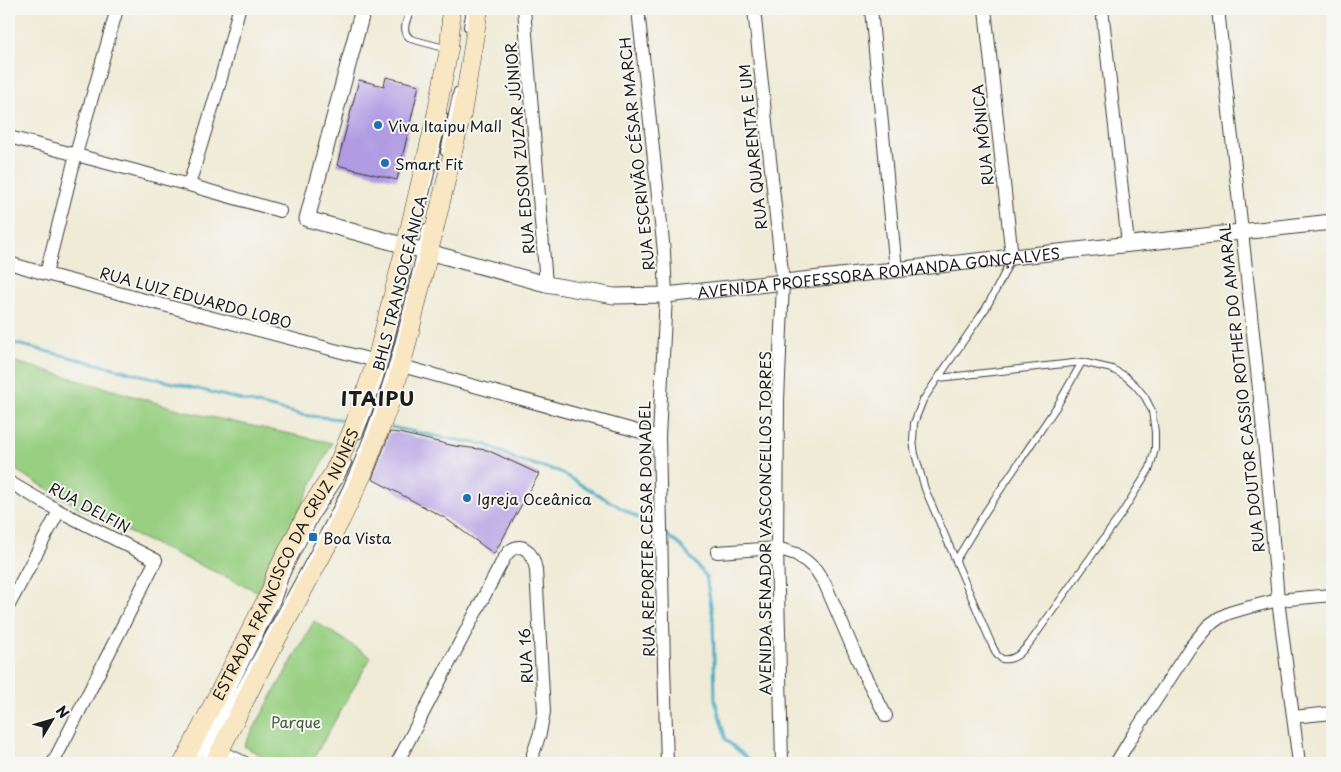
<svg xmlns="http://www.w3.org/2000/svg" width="1341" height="772" font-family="'Playpen Sans',sans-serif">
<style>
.green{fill:#98cf82;stroke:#5a764f}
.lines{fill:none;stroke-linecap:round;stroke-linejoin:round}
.stream{stroke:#44a9c4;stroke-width:3}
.building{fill:#b19ce4}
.service-casing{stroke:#3c3b38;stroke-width:8}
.minor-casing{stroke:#3c3b38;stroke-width:14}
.tertiary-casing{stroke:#3c3b38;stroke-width:17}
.secondary-casing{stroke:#3c3b38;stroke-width:19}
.service{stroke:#fff;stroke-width:6}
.minor{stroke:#fff;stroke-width:12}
.tertiary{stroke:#fff;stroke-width:15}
.secondary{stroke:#f9e7c3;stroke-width:18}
.poi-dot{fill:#1f6fb2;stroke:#f6f6f2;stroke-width:2}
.labels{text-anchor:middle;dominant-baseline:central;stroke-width:4;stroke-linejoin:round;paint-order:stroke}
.poi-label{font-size:15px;fill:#1c1c1c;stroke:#f6f6f2;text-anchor:start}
.street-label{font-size:15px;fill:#1c1c1c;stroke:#f6f6f2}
.park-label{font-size:15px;fill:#475b40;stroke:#f6f6f2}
.district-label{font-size:20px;font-weight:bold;letter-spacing:1px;fill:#1c1c1c;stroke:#f6f6f2}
</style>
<rect width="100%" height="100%" fill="#f6f6f2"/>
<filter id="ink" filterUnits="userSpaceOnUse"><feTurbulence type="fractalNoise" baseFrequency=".02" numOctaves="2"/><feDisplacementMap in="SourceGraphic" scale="10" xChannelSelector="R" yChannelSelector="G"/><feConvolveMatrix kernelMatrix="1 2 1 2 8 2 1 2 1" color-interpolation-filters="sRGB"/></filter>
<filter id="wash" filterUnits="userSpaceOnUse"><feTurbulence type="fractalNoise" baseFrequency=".0096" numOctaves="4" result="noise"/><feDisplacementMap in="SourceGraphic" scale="20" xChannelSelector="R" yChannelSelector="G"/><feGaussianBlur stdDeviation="1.12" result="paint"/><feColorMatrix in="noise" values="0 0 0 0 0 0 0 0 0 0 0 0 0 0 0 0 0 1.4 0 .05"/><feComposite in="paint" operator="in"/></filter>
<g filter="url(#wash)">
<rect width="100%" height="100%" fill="#efebd7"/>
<!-- green -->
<path class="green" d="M9 360 192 413 332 443 259 592 93 516 9 466Z
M314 621 371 657 311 763H274L244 746Z"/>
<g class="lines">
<!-- stream -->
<path class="stream" d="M9 342 302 415 348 420
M391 427 445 438 487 445 517 460 558 471 640 519 649 522 657 528
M664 533 681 546 706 576 713 617 715 700 726 740 753 763"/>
</g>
<g id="blocks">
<!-- building -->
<path class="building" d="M386 77 419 85 397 180 337 165 359 80 384 86Z
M390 432 399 433 455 446 487 450 539 474 494 554 445 518 372 479Z"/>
</g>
</g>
<g filter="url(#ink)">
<use href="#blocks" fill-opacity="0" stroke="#3c3b38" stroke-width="1"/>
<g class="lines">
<!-- service casing -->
<g class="service-casing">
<path id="service" d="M411 9C407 20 400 31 411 39L448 49
M467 27 470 9
M444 152 457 91
M421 216 444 116
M939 378 1082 362 1112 369 1125 376 1135 385 1145 397 1152 411 1155 432V449L1150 468 1122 513 1029 644C1021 653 1014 661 1002 659L997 655 992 645 925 489 915 454 913 441 914 423 923 400 986 308 1000 282 1012 257
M359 435C382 382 394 328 407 272
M956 560 986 511 1057 406 1082 362
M195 763 277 601 285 577 290 566 317 514 339 481 348 463
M202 763C246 669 302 581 346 488 363 451 377 413 389 374 405 326 414 276 426 227"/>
</g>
<!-- minor casing -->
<g class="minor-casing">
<path id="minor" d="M524 9 546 284
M638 9 664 252 666 295 659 437 664 665 667 763
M754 9 783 282 778 400 777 548 782 763
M871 9 896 270
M985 9 1012 257
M1102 9 1128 244
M1218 9 1259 389 1269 492 1278 600 1299 763
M9 137 189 185 280 211
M189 185 220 82 239 9
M9 263 46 274 376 361
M46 274 76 154 117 9
M402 366 659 437
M9 482 59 511 156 560 53 763
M717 552 777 548 796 554 806 561 816 570 825 584 863 672 886 716
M9 605 59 511
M1293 717 1332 713
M220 751 245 763
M397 763 503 560C505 557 508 552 511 550 526 540 534 558 536 570L544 712 540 733 533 754V763
M1116 763 1133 735 1189 649 1208 626 1219 618 1229 613 1246 608 1278 600 1332 595"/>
</g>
<!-- tertiary casing -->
<g class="tertiary-casing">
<g id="tertiary">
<path id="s1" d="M363 9 307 219 546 284 614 296 666 295 1332 222"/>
</g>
</g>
<!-- secondary casing -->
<g class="secondary-casing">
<g id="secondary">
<path id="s2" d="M183 763 271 590 275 575 310 508 332 475 340 459 353 428 376 361 405 247 436 116 449 49 451 24 450 9"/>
<path d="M214 763 257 676 341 520 363 474 393 395 406 348 462 114 479 9"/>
</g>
</g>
<!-- service -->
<use href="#service" class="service"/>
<!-- minor -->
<use href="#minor" class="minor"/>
<!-- tertiary -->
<use href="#tertiary" class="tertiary"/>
<!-- secondary -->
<use href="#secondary" class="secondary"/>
</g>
</g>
<!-- markers -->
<g class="poi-dot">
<circle cx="378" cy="125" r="5"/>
<circle cx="385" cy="163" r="5"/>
<circle cx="467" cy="498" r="5"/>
<rect x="308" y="532" width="10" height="10" rx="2.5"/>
</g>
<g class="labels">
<!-- poi labels -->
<g class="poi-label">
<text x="388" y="125">Viva Itaipu Mall</text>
<text x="395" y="163">Smart Fit</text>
<text x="477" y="498">Igreja Oceânica</text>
<text x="323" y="537">Boa Vista</text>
</g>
<!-- street labels -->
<g class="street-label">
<text transform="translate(982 135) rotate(-96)">RUA MÔNICA</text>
<text transform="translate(752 147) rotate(-96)">RUA QUARENTA E UM</text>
<text transform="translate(519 148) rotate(-95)">RUA EDSON ZUZAR JÚNIOR</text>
<text transform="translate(636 154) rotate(-96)">RUA ESCRIVÃO CÉSAR MARCH</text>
<text stroke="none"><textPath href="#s1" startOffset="800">AVENIDA PROFESSORA ROMANDA GONÇALVES</textPath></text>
<text transform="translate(399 283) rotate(-76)">BHLS TRANSOCEÂNICA</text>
<text transform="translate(196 297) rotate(15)">RUA LUIZ EDUARDO LOBO</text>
<text transform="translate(1241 388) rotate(-96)">RUA DOUTOR CASSIO ROTHER DO AMARAL</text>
<text transform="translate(90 507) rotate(28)">RUA DELFIN</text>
<text transform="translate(764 523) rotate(-90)">AVENIDA SENADOR VASCONCELLOS TORRES</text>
<text transform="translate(646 529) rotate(-91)">RUA REPORTER CESAR DONADEL</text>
<text stroke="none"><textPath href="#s2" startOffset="224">ESTRADA FRANCISCO DA CRUZ NUNES</textPath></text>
<text transform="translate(525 656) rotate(-93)">RUA 16</text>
</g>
<!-- park labels -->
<g class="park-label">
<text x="296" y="721">Parque</text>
</g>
<!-- district labels -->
<g class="district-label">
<text x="378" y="398">ITAIPU</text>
</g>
</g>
<!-- margin -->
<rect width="1341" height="772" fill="none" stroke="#f6f6f2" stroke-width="30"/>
<!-- north arrow -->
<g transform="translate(52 720) rotate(52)" stroke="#f6f6f2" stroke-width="4" paint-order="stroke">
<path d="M0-4L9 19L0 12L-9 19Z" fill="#1c1c1c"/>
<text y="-8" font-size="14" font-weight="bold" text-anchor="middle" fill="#1c1c1c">N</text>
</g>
</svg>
